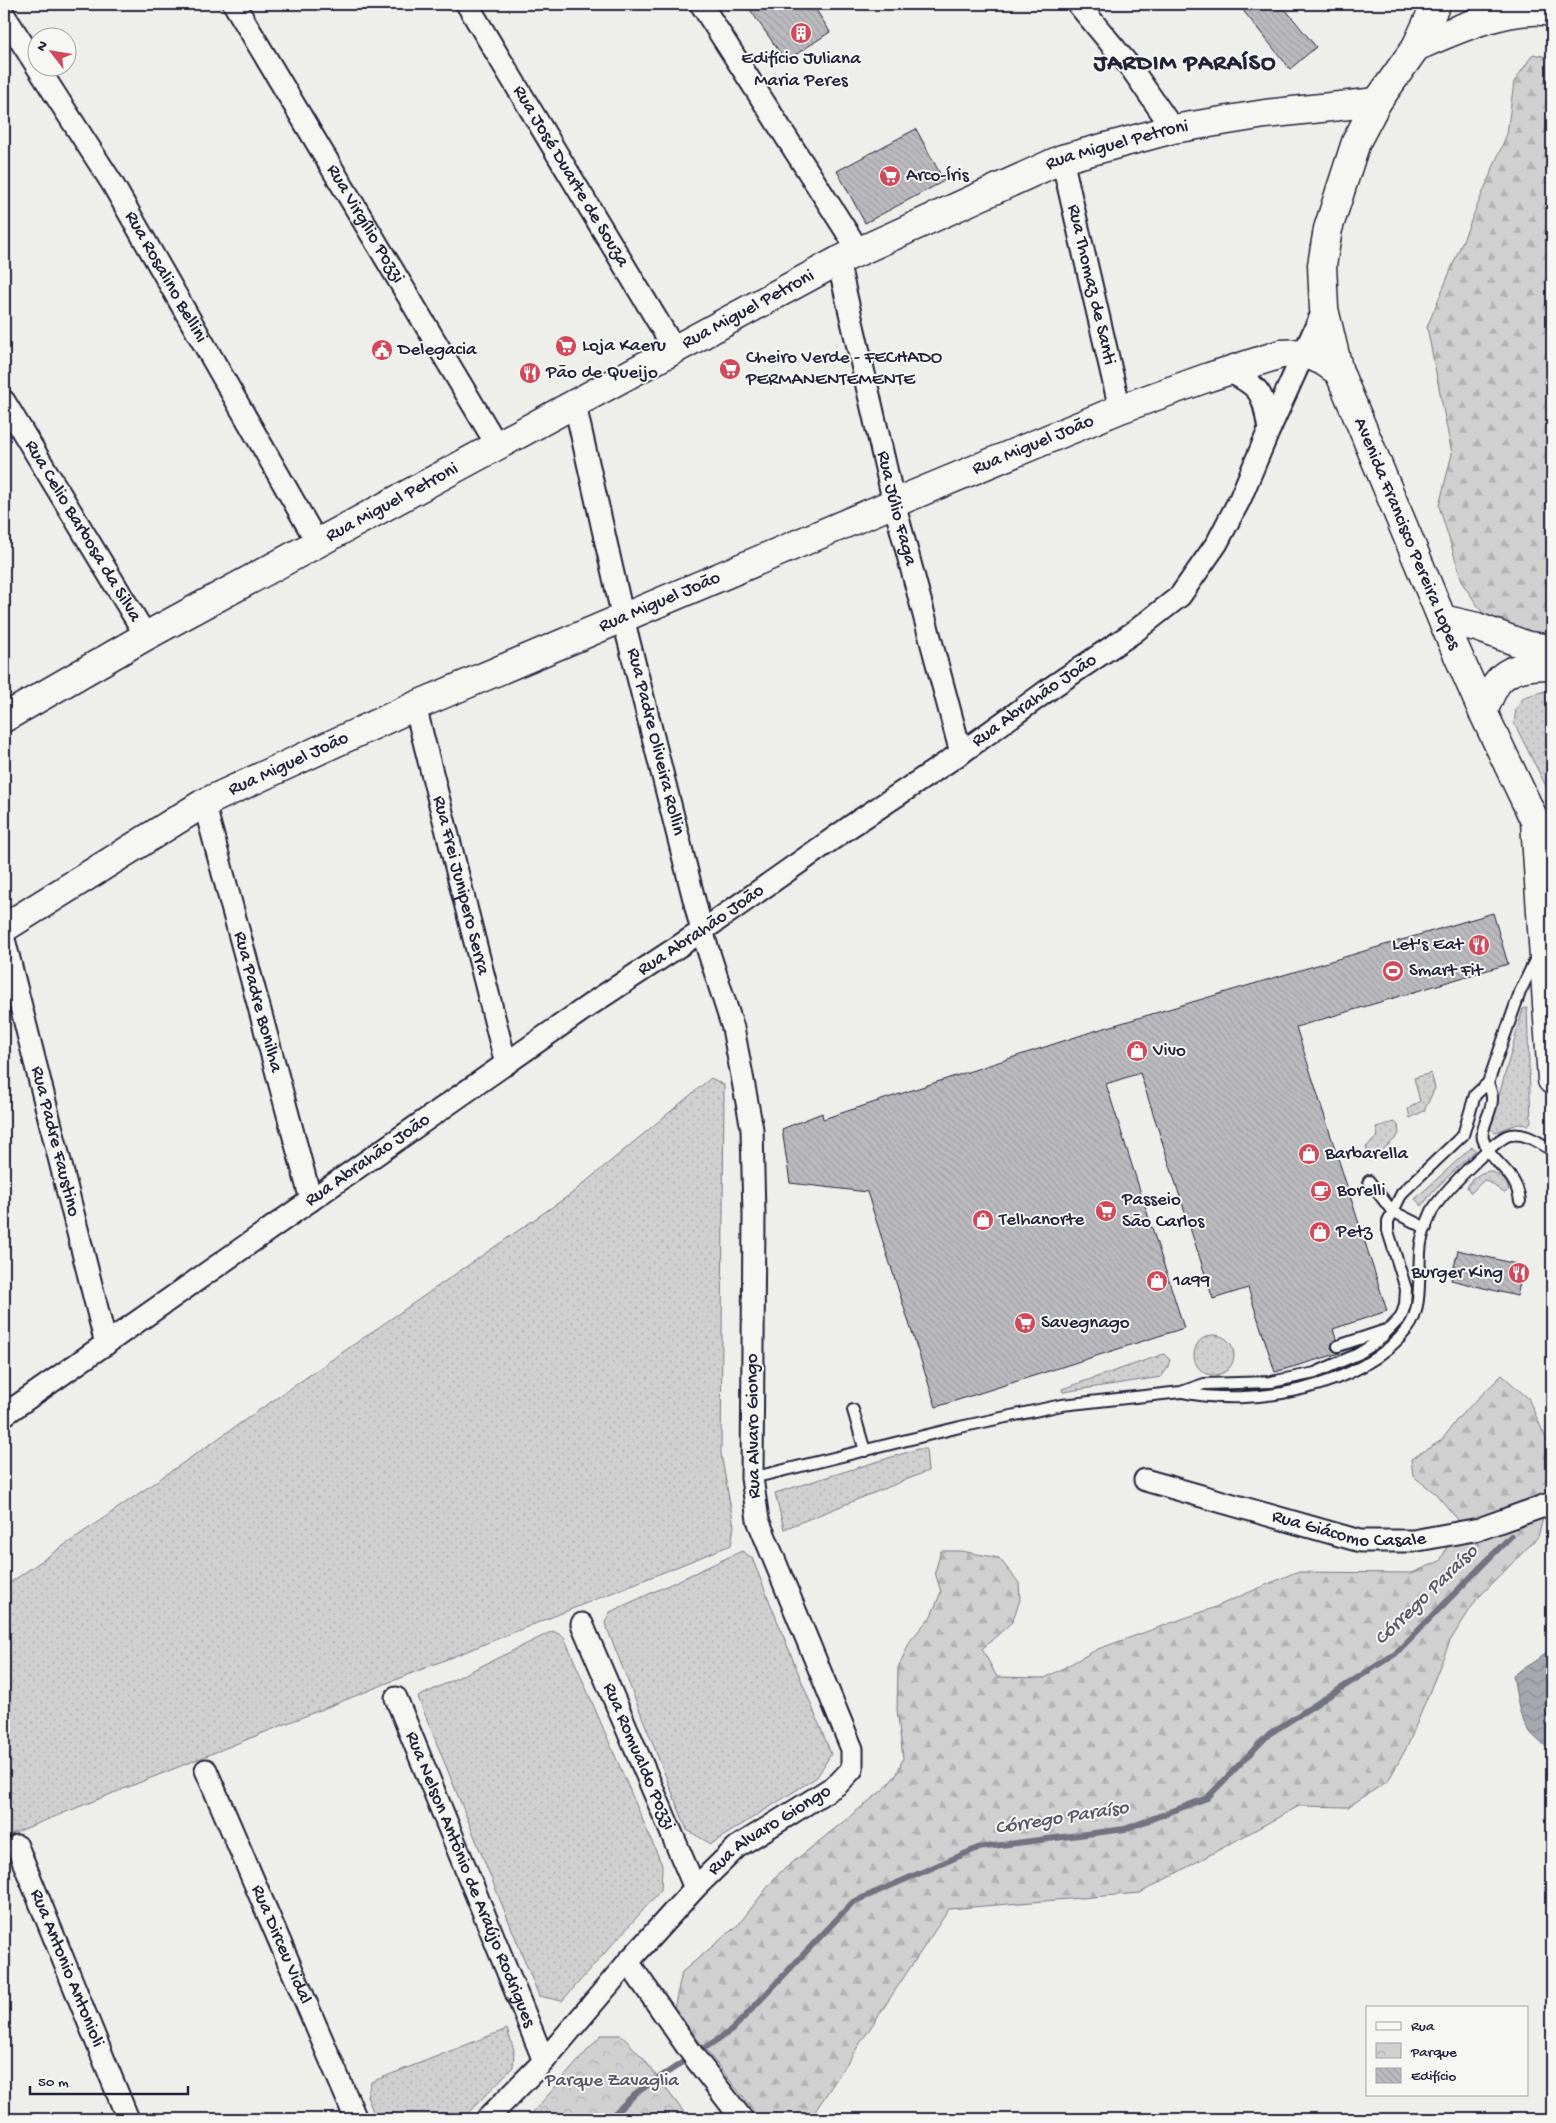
<svg xmlns="http://www.w3.org/2000/svg" width="1556" height="2123" font-family="'Gochi Hand',sans-serif">
<style>
.grass{fill:url(#grass-dots);stroke:#797986}
.forest{fill:url(#forest-firs);stroke:#797986}
.park{fill:url(#park-crowns);stroke:#797986}
.water{fill:url(#water-waves);stroke:#727281}
.lines{fill:none;stroke-linecap:round;stroke-linejoin:round}
.stream{stroke:#727281;stroke-width:6}
.building{fill:url(#building-back-hatch);stroke:#22223b}
.service-casing{stroke:#22223b;stroke-width:14}
.minor-casing{stroke:#22223b;stroke-width:25}
.primary-casing{stroke:#22223b;stroke-width:31}
.service{stroke:#f6f6f2;stroke-width:10}
.minor{stroke:#f6f6f2;stroke-width:21}
.primary{stroke:#f6f6f2;stroke-width:28}
.labels{text-anchor:middle;dominant-baseline:central;stroke-width:4;stroke-linejoin:round;paint-order:stroke}
.poi-label{font-size:19px;fill:#22223b;stroke:#f6f6f2;text-anchor:start}
.street-label{font-size:19px;fill:#22223b;stroke:#f6f6f2}
.park-label{font-size:19px;fill:#565668;stroke:#f6f6f2}
.water-label{font-size:20px;font-style:italic;fill:#575769;stroke:#f6f6f2}
.district-label{font-size:24px;font-weight:bold;letter-spacing:1px;fill:#22223b;stroke:#f6f6f2}
</style>
<defs>
<pattern id="grass-dots" width="8" height="8" patternUnits="userSpaceOnUse" patternTransform="scale(1.25)"><rect width="8" height="8" fill="#d0d0d1"/><path d="M2 2h.1M6 6h.1" fill="none" stroke="#b2b2b4" stroke-width="1.8" stroke-linecap="round"/></pattern>
<pattern id="forest-firs" width="22" height="20" patternUnits="userSpaceOnUse" patternTransform="scale(1.25)"><rect width="22" height="20" fill="#d0d0d1"/><path d="M5 1l3.5 6h-7zM16 11l3.5 6h-7z" fill="#b2b2b4"/></pattern>
<pattern id="park-crowns" width="20" height="18" patternUnits="userSpaceOnUse" patternTransform="scale(1.25)"><rect width="20" height="18" fill="#d0d0d1"/><path d="M2 6a3 3 0 1 1 6 0M12 15a3 3 0 1 1 6 0" fill="none" stroke="#b2b2b4"/></pattern>
<pattern id="water-waves" width="16" height="10" patternUnits="userSpaceOnUse" patternTransform="scale(1.25)"><rect width="16" height="10" fill="#a7a7af"/><path d="M0 5q4-4 8 0t8 0" fill="none" stroke="#888890"/></pattern>
<pattern id="building-back-hatch" width="6" height="6" patternUnits="userSpaceOnUse" patternTransform="scale(1.25)"><rect width="6" height="6" fill="#bbbbbf"/><path d="M-1 5l2 2M0 0l6 6M5-1l2 2" fill="none" stroke="#a0a0a5"/></pattern>
</defs>
<rect width="100%" height="100%" fill="#eeeeeb"/>
<filter id="ink" filterUnits="userSpaceOnUse"><feTurbulence type="fractalNoise" baseFrequency=".02" numOctaves="2"/><feDisplacementMap in="SourceGraphic" scale="10" xChannelSelector="R" yChannelSelector="G"/><feConvolveMatrix kernelMatrix="1 2 1 2 8 2 1 2 1" color-interpolation-filters="sRGB"/></filter>
<g filter="url(#ink)">
<!-- grass -->
<path class="grass" d="M1552 689V803L1547 788 1514 723 1516 709 1524 697Z
M1527 1008 1531 1122 1528 1125 1518 1124 1495 1132 1490 1128 1523 1009Z
M1431 1073 1435 1088 1424 1111 1410 1118 1408 1109 1420 1101 1414 1078Z
M711 1078 724 1085 721 1454 734 1526 731 1545 4 1837V1587L571 1194Z
M1394 1122 1398 1125 1399 1134 1395 1139 1370 1161 1366 1147 1378 1136 1376 1127Z
M1472 1147 1476 1150 1434 1190 1422 1206 1415 1199Z
M1490 1171 1503 1177 1509 1189 1505 1193C1497 1190 1493 1182 1484 1180L1472 1192H1470L1467 1187C1472 1179 1479 1172 1490 1171Z
M1194 1355a20 20 0 1 1 40 0a20 20 0 1 1-40 0Z
M1164 1354 1170 1360 1167 1369 1161 1377 1063 1392 1062 1389Z
M918 1449H926L928 1471 784 1529 775 1493Z
M742 1551 752 1558 831 1754 817 1777 711 1844 687 1830 605 1623 610 1612Z
M553 1631 564 1637 662 1865 661 1890 562 2001 539 1996 418 1697Z
M507 2029 514 2050 513 2067 462 2119H376L367 2096 371 2082Z"/>
<!-- forest -->
<path class="forest" d="M1533 54 1552 58V639L1549 640 1484 615 1463 584 1439 506 1452 454 1427 327 1507 134 1514 82Z
M1502 1375 1528 1398 1548 1443 1549 1496 1538 1537 1476 1600 1450 1641 1408 1745 1388 1781 1348 1807 1299 1806 1140 1893 949 1909 810 2119H760L674 2009 682 1972 739 1924 777 1875 884 1789 897 1774 903 1758 897 1709 898 1668 910 1641 931 1616 941 1592 935 1572 941 1551H961L999 1558 1019 1583 1020 1600 1012 1622 982 1649 997 1677 1045 1678 1098 1649 1213 1608 1296 1572 1412 1573 1440 1561 1460 1522 1435 1493 1413 1476 1411 1459 1442 1440 1458 1418Z"/>
<!-- park -->
<path class="park" d="M601 2035H621L643 2058 689 2119H527Z"/>
<!-- water -->
<path class="water" d="M1552 1650V1750C1519 1731 1519 1710 1513 1675Z"/>
<g class="lines">
<!-- stream -->
<path class="stream" d="M609 2119 636 2093 732 2030 853 1902 978 1848 1125 1829 1207 1798 1269 1734 1395 1654 1511 1536"/>
</g>
<!-- building -->
<path class="building" d="M746 4H806L810 11 815 8 830 32 786 61Z
M1238 4H1281L1316 47 1290 69Z
M916 129 944 181 865 223 837 171Z
M1493 913 1508 964 1296 1027 1387 1311 1333 1329 1336 1339 1333 1342 1331 1348 1334 1351 1340 1353 1275 1372 1248 1288 1213 1299 1140 1073 1106 1084 1184 1328 936 1407 867 1192 790 1183 782 1129 822 1113 823 1119 1091 1032Z
M1458 1250 1524 1266 1517 1296 1451 1280Z"/>
<g class="lines">
<!-- service casing -->
<g class="service-casing">
<path id="service" d="M1488 1083C1490 1088 1492 1093 1492 1098 1493 1111 1480 1127 1483 1139 1490 1164 1516 1169 1520 1201
M1369 1181 1392 1211 1426 1228
M1338 1346 1389 1329
M1182 1392C1252 1408 1362 1388 1408 1328 1424 1308 1417 1267 1421 1243 1423 1233 1428 1220 1432 1211 1440 1196 1496 1137 1510 1135 1526 1132 1539 1143 1552 1150
M853 1410 865 1451
M752 1478 960 1427 1062 1405 1181 1392 1204 1384 1271 1382 1315 1373 1358 1354 1377 1342 1401 1317 1405 1305 1406 1289 1388 1231V1221L1402 1193 1463 1135 1475 1095 1488 1083 1520 992 1537 956"/>
</g>
<!-- minor casing -->
<g class="minor-casing">
<g id="minor">
<path id="s1" d="M234 4 497 445"/>
<path id="s2" d="M467 4 675 350"/>
<path d="M701 4 859 251"/>
<path d="M1078 4 1131 68 1173 129"/>
<path id="s3" d="M4 15 112 183 318 544"/>
<path id="s4" d="M1062 159 1120 409"/>
<path id="s5" d="M838 261 894 503 961 753"/>
<path d="M1230 372C1263 388 1263 395 1269 430"/>
<path id="s6" d="M4 401 146 636"/>
<path id="s7" d="M415 706 506 1064"/>
<path id="s8" d="M204 803 311 1200"/>
<path id="s9" d="M4 939 106 1344"/>
<path id="s10" d="M4 1415 594 1002 702 931 851 826 961 753 1055 685 1134 632 1180 596 1217 543 1240 499 1269 430 1324 309"/>
<path id="s11" d="M1145 1480 1360 1541H1413L1479 1529 1552 1503"/>
<path id="s12" d="M582 1624 695 1888"/>
<path id="s13" d="M396 1698 544 2061"/>
<path id="s14" d="M206 1770 356 2119"/>
<path id="s15" d="M17 1846 128 2119"/>
<path d="M628 1962 695 2058 742 2119"/>
<path id="s16" d="M487 2119 544 2061 628 1962 695 1888 737 1847 838 1784 852 1769V1749L758 1520 752 1478 754 1215 752 1129 733 1028 702 931 623 618 575 405"/>
</g>
</g>
<!-- primary casing -->
<g class="primary-casing">
<g id="primary">
<path id="s17" d="M1436 4 1416 47 1377 102 1356 142 1328 229 1322 265 1324 309 1339 372 1442 619 1483 712 1535 821 1552 1080"/>
<path d="M1416 47C1455 30 1509 5 1552 12"/>
<path d="M1442 619 1477 627 1528 646 1552 649"/>
<path d="M1483 712C1487 703 1491 691 1497 683 1509 666 1534 665 1552 665"/>
<path id="s18" d="M4 718 146 636 838 261 1062 159 1173 129 1265 114 1377 102"/>
<path id="s19" d="M4 928 204 803 415 706 894 503 1120 409 1209 377 1281 354 1305 353 1323 361 1339 372"/>
</g>
</g>
<!-- service -->
<use href="#service" class="service"/>
<!-- minor -->
<use href="#minor" class="minor"/>
<!-- primary -->
<use href="#primary" class="primary"/>
</g>
</g>
<!-- icons -->
<defs>
<g id="building-disc" transform="scale(1.125)"><circle r="9.5" fill="#d1495b" stroke="#f6f6f2"/><path d="M-4-6H4V6H1V3H-1V6H-4ZM-2.5-4.3h1.7v1.8h-1.7ZM.8-4.3h1.7v1.8H.8ZM-2.5-1h1.7V.8h-1.7ZM.8-1h1.7V.8H.8Z" fill="#fff"/></g>
<g id="supermarket-disc" transform="scale(1.125)"><circle r="9.5" fill="#d1495b" stroke="#f6f6f2"/><path d="M-6-5.5h2.5l.6 2H6L4.5 2H-2.5L-4.4-4H-6ZM-1.5 3.2a1.3 1.3 0 1 0 .1 0ZM3 3.2a1.3 1.3 0 1 0 .1 0Z" fill="#fff"/></g>
<g id="civic-disc" transform="scale(1.125)"><circle r="9.5" fill="#d1495b" stroke="#f6f6f2"/><path d="M-.6-6.5H3V-4.5H.6V-3L4-1V1h2V6H-6V1h2V-1L-.6-3ZM-1.2 2.5V6h2.4V2.5Z" fill="#fff"/></g>
<g id="restaurant-disc" transform="scale(1.125)"><circle r="9.5" fill="#d1495b" stroke="#f6f6f2"/><path d="M-5-6h1v4h1v-4h1v4h1v-4h1v5L-1.5 .5V6h-2V.5L-5-1ZM5-6V6H3V1.5H1.5Q1.5-4 5-6Z" fill="#fff"/></g>
<g id="stadium-disc" transform="scale(1.125)"><circle r="9.5" fill="#d1495b" stroke="#f6f6f2"/><path d="M0-5a6.5 5 0 1 0 0 10a6.5 5 0 1 0 0-10ZM-3.5-1.8h7v3.6h-7Z" fill="#fff"/></g>
<g id="shop-disc" transform="scale(1.125)"><circle r="9.5" fill="#d1495b" stroke="#f6f6f2"/><path d="M-5-2.5h2.3a2.7 3.5 0 0 1 5.4 0H5L5.5 6h-11ZM-1.5-2.5h3a1.5 2.3 0 0 0-3 0Z" fill="#fff"/></g>
<g id="cafe-disc" transform="scale(1.125)"><circle r="9.5" fill="#d1495b" stroke="#f6f6f2"/><path d="M-5.5-4.5H6V0H3Q3 3.5 0 3.5H-2.5Q-5.5 3.5-5.5 0ZM3-3.2v2h1.7v-2ZM-6 4.5H4V6H-6Z" fill="#fff"/></g>
</defs>
<g fill-rule="evenodd">
<use href="#building-disc" x="801" y="33"/>
<use href="#supermarket-disc" x="890" y="176"/>
<use href="#supermarket-disc" x="566" y="346"/>
<use href="#civic-disc" x="382" y="350"/>
<use href="#supermarket-disc" x="730" y="369"/>
<use href="#restaurant-disc" x="530" y="373"/>
<use href="#restaurant-disc" x="1479" y="945"/>
<use href="#stadium-disc" x="1393" y="971"/>
<use href="#shop-disc" x="1137" y="1051"/>
<use href="#shop-disc" x="1309" y="1154"/>
<use href="#cafe-disc" x="1321" y="1191"/>
<use href="#supermarket-disc" x="1106" y="1211"/>
<use href="#shop-disc" x="983" y="1220"/>
<use href="#shop-disc" x="1320" y="1232"/>
<use href="#restaurant-disc" x="1519" y="1273"/>
<use href="#shop-disc" x="1157" y="1281"/>
<use href="#supermarket-disc" x="1025" y="1323"/>
</g>
<g class="labels">
<!-- poi labels -->
<g class="poi-label">
<text x="801" y="59" text-anchor="middle">Edifício Juliana<tspan x="801" dy="22">Maria Peres</tspan></text>
<text x="906" y="176">Arco-Íris</text>
<text x="582" y="346">Loja Kaeru</text>
<text x="398" y="350">Delegacia</text>
<text x="746" y="358">Cheiro Verde - FECHADO<tspan x="746" dy="22">PERMANENTEMENTE</tspan></text>
<text x="546" y="373">Pão de Queijo</text>
<text x="1463" y="945" text-anchor="end">Let's Eat</text>
<text x="1409" y="971">Smart Fit</text>
<text x="1153" y="1051">Vivo</text>
<text x="1325" y="1154">Barbarella</text>
<text x="1337" y="1191">Borelli</text>
<text x="1122" y="1200">Passeio<tspan x="1122" dy="22">São Carlos</tspan></text>
<text x="999" y="1220">Telhanorte</text>
<text x="1336" y="1232">Petz</text>
<text x="1503" y="1273" text-anchor="end">Burger King</text>
<text x="1173" y="1281">1a99</text>
<text x="1041" y="1323">Savegnago</text>
</g>
<!-- street labels -->
<g class="street-label">
<text stroke="none"><textPath href="#s18" startOffset="1254">Rua Miguel Petroni</textPath></text>
<text stroke="none"><textPath href="#s2" startOffset="201">Rua José Duarte de Souza</textPath></text>
<text stroke="none"><textPath href="#s1" startOffset="256">Rua Virgílio Pozzi</textPath></text>
<text stroke="none"><textPath href="#s3" startOffset="308">Rua Rosalino Bellini</textPath></text>
<text stroke="none"><textPath href="#s4" startOffset="129">Rua Thomaz de Santi</textPath></text>
<text stroke="none"><textPath href="#s18" startOffset="849">Rua Miguel Petroni</textPath></text>
<text stroke="none"><textPath href="#s19" startOffset="1139">Rua Miguel João</textPath></text>
<text stroke="none"><textPath href="#s18" startOffset="444">Rua Miguel Petroni</textPath></text>
<text stroke="none"><textPath href="#s5" startOffset="254">Rua Júlio Faga</textPath></text>
<text stroke="none"><textPath href="#s6" startOffset="152">Rua Celio Barbosa da Silva</textPath></text>
<text stroke="none"><textPath href="#s17" startOffset="572">Avenida Francisco Pereira Lopes</textPath></text>
<text stroke="none"><textPath href="#s19" startOffset="734">Rua Miguel João</textPath></text>
<text stroke="none"><textPath href="#s10" startOffset="1254">Rua Abrahão João</textPath></text>
<text transform="translate(655 742) rotate(76)">Rua Padre Oliveira Rollin</text>
<text stroke="none"><textPath href="#s19" startOffset="329">Rua Miguel João</textPath></text>
<text stroke="none"><textPath href="#s7" startOffset="185">Rua Frei Junipero Serra</textPath></text>
<text stroke="none"><textPath href="#s10" startOffset="849">Rua Abrahão João</textPath></text>
<text stroke="none"><textPath href="#s8" startOffset="206">Rua Padre Bonilha</textPath></text>
<text stroke="none"><textPath href="#s9" startOffset="209">Rua Padre Faustino</textPath></text>
<text stroke="none"><textPath href="#s10" startOffset="444">Rua Abrahão João</textPath></text>
<text transform="translate(754 1426) rotate(-91)">Rua Alvaro Giongo</text>
<text stroke="none"><textPath href="#s11" startOffset="211">Rua Giácomo Casale</textPath></text>
<text stroke="none"><textPath href="#s12" startOffset="144">Rua Romualdo Pozzi</textPath></text>
<text stroke="none"><textPath href="#s16" startOffset="406">Rua Alvaro Giongo</textPath></text>
<text stroke="none"><textPath href="#s13" startOffset="196">Rua Nelson Antônio de Araújo Rodrigues</textPath></text>
<text stroke="none"><textPath href="#s14" startOffset="190">Rua Dirceu Vidal</textPath></text>
<text stroke="none"><textPath href="#s15" startOffset="132">Rua Antonio Antonioli</textPath></text>
</g>
<!-- park labels -->
<g class="park-label">
<text x="612" y="2081">Parque Zavaglia</text>
</g>
<!-- water labels -->
<g class="water-label">
<text transform="translate(1427 1596) rotate(-44)">Córrego Paraíso</text>
<text transform="translate(1062 1819) rotate(-9)">Córrego Paraíso</text>
</g>
<!-- district labels -->
<g class="district-label">
<text x="1185" y="64">JARDIM PARAÍSO</text>
</g>
</g>
<!-- margin -->
<rect width="1556" height="2123" fill="none" stroke="#f6f6f2" stroke-width="20"/>
<rect x="10" y="10" width="1536" height="2103" fill="none" stroke="#22223b" stroke-width="2" filter="url(#ink)"/>
<!-- legend -->
<rect x="1366" y="2006" width="162" height="90" fill="#f6f6f2" stroke="#a1a1a9"/>
<rect x="1376" y="2022" width="25" height="8" fill="#f6f6f2" stroke="#a1a1a9"/>
<text x="1411" y="2030" font-size="15" fill="#22223b">Rua</text>
<rect x="1376" y="2043" width="25" height="15" fill="url(#park-crowns)" stroke="#a1a1a9"/>
<text x="1411" y="2056" font-size="15" fill="#22223b">Parque</text>
<rect x="1376" y="2068" width="25" height="15" fill="url(#building-back-hatch)" stroke="#a1a1a9"/>
<text x="1411" y="2080" font-size="15" fill="#22223b">Edifício</text>
<!-- north arrow -->
<g transform="translate(52 52) rotate(301)"><circle r="24" fill="#f6f6f2" stroke="#a1a1a9"/>
<path d="M0-4L9 19L0 12L-9 19Z" fill="#d1495b"/>
<text y="-8" font-size="14" font-weight="bold" text-anchor="middle" fill="#22223b">N</text>
</g>
<!-- scale -->
<path d="M30 2086v8h158v-8" fill="none" stroke="#22223b" stroke-width="2.5"/>
<text x="38" y="2086" font-size="15" fill="#22223b" stroke="#f6f6f2" stroke-width="4" paint-order="stroke">50 m</text>
</svg>
